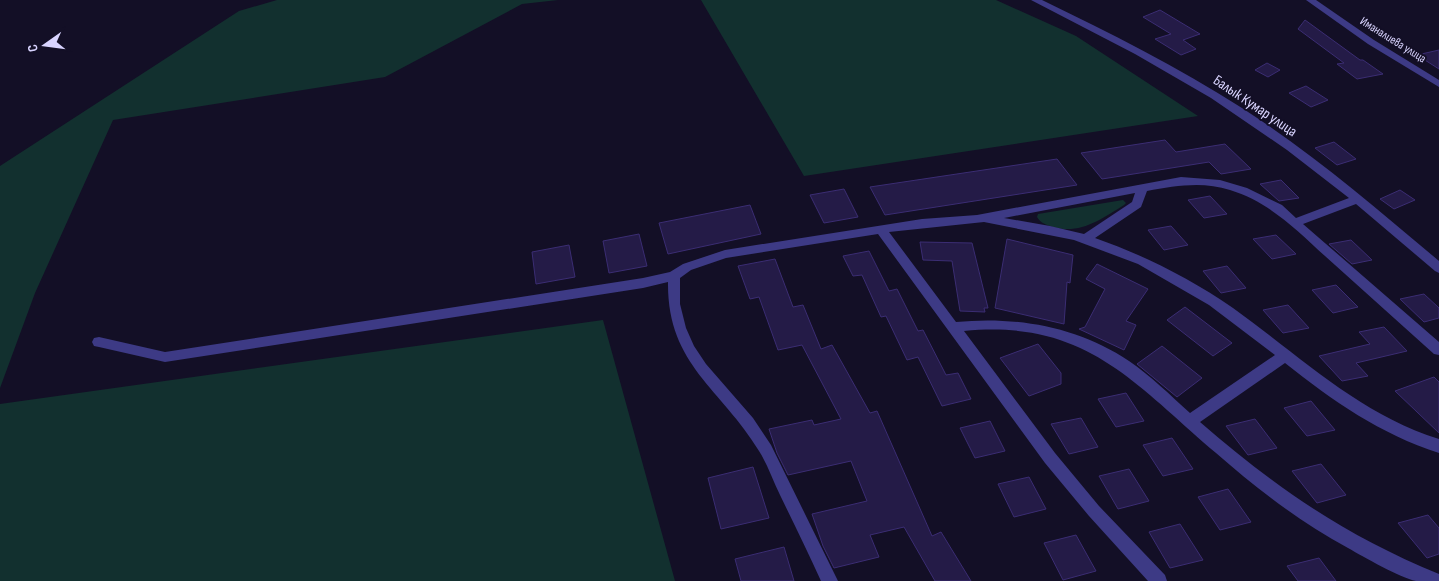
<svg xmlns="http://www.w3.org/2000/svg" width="1439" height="581" font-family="'Sofia Sans Condensed',sans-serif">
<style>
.green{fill:#12302f}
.building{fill:#241b47;stroke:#3b2d73}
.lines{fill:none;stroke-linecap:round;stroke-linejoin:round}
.minor{fill:#3d3a85;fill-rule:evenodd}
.labels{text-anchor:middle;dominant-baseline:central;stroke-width:4;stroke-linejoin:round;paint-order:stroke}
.far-street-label{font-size:12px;fill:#d9d4ff;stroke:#130f26}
.street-label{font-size:15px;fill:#d9d4ff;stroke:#130f26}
</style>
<rect width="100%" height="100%" fill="#130f26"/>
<!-- green -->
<path class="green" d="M277 0H558L522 4 385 77 113 120 35 293 0 388V166L239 11Z
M701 0H996L1076 36 1198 116 804 176Z
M1123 200 1126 203 1124 205C1100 220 1078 236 1050 226 1044 224 1040 222 1037 217L1038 214Z
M603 320 675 581H0V404Z"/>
<!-- building -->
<path class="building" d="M1160 10 1200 34 1183 40 1196 49 1181 55 1155 39 1171 34 1143 17Z
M1305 20 1360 60H1363L1383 74 1357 79 1337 64 1344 63 1298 29Z
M1439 50V69L1417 55Z
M1267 63 1280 70 1268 77 1255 70Z
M1306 86 1328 100 1311 107 1289 93Z
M1165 140 1176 152 1225 144 1251 169 1221 174 1209 162 1102 179 1081 153Z
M1334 142 1356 159 1337 165 1315 148Z
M1057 159 1077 185 885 215 870 187Z
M1281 180 1299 198 1279 201 1260 184Z
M844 189 858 217 824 223 810 195Z
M1400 190 1415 200 1394 209 1380 199Z
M1210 196 1227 214 1204 218 1188 200Z
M750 205 761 234 668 254 659 223Z
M1171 226 1188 245 1164 250 1148 230Z
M639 234 647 266 609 273 603 241Z
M1276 235 1296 254 1272 259 1253 239Z
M1007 239 1073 255 1070 283 1067 282 1064 324 995 308Z
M1351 240 1372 260 1352 264 1329 244Z
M920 242 972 243 988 308H984L985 312 960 311 952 261 923 260Z
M569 245 575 277 536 284 532 252Z
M869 251 889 291 897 289 918 331 923 330 946 375 958 373 971 399 942 406 918 357 907 360 886 316 881 317 862 275 853 276 843 256Z
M775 259 793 307 803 305 821 349 832 345 870 413 877 411 932 536 941 532 971 581H935L904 527 870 535 879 557 834 568 823 546 812 514 867 501 851 461 788 475 777 453 769 429 812 420 814 425 841 419 802 345 778 350 759 297 750 299 738 266Z
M1097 264 1148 289 1126 321 1136 325 1124 350 1079 329 1085 327 1105 289 1086 279Z
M1227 266 1246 288 1221 293 1203 271Z
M1336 285 1358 307 1333 313 1312 290Z
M1424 294 1439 308V318L1424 322 1400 299Z
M1288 305 1309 328 1283 333 1263 310Z
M1185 307 1232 343 1213 356 1167 320Z
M1384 327 1407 351 1356 363 1368 376 1342 381 1319 356 1370 344 1359 332Z
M1038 344 1061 373V384L1029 396 1000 358Z
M1162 346 1202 378 1177 397 1137 364Z
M1434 377 1439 382V433L1395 391Z
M1126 393 1144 421 1116 427 1098 399Z
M1311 401 1335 430 1307 436 1284 408Z
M1081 418 1098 447 1069 454 1051 424Z
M1255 419 1277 448 1248 455 1226 426Z
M990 421 1005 451 975 458 960 428Z
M1172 438 1193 469 1163 476 1143 445Z
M1321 464 1346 495 1317 503 1292 471Z
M753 467 769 518 721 529 708 478Z
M1129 469 1149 501 1118 509 1099 476Z
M1029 477 1046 509 1014 517 998 484Z
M1228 489 1251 522 1220 530 1198 497Z
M1428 515 1439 528V554L1427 558 1398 523Z
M1180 524 1203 560 1170 568 1149 532Z
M1076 535 1096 571 1063 580 1044 543Z
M784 547 794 581H741L735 559Z
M1319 558 1336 581H1298L1287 566Z"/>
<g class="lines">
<!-- minor -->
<path class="minor" d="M1031 0H1042C1110 33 1178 67 1242 108 1312 153 1375 207 1439 261V273L1435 271 1356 204 1303 224 1439 342V355L1434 354C1401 324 1368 295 1335 265 1302 236 1273 203 1230 190 1202 181 1175 186 1147 191L1141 207 1095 238C1144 255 1191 279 1233 308 1300 356 1359 414 1439 439V453C1380 434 1333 401 1285 363L1200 422C1276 488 1346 536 1439 574V581C1432 581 1423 581 1416 581 1400 578 1364 557 1348 548 1300 522 1257 489 1216 453 1133 382 1085 319 964 331L1055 453 1099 506 1165 575 1167 581H1148L1089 516 1045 463 878 234 726 258 691 270 680 278V304L686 328 694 346 706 364 753 418 771 445 838 581H821C808 552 794 524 780 495 773 481 768 465 759 451 721 388 667 365 668 282L643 288 165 362 99 347 94 346 92 342 94 338 99 337 165 352 643 278 670 272 683 264 725 250 922 219 977 215 1181 177 1220 180 1247 188 1282 205 1296 218 1349 198 1287 150 1211 98 1135 54ZM1135 193 1132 202 1084 234 1050 226 1004 218ZM984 222 1074 240 1138 264 1209 305 1275 355 1190 413C1170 395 1151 376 1129 361 1078 327 1017 316 956 322L889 232Z
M1306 0H1316L1374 40 1439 80V87L1368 44Z"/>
</g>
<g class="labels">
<!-- far-street labels -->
<g class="far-street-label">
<text transform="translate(1393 40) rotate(32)">Иманалиева улица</text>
</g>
<!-- street labels -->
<g class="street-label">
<text transform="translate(1255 106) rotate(34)">Балык Кумар улица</text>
</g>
</g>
<!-- north arrow -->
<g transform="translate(45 45) rotate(256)" stroke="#130f26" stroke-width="4" paint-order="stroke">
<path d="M0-4L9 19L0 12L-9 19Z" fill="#d9d4ff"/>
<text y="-8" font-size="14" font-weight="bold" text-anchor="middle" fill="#d9d4ff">С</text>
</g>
</svg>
